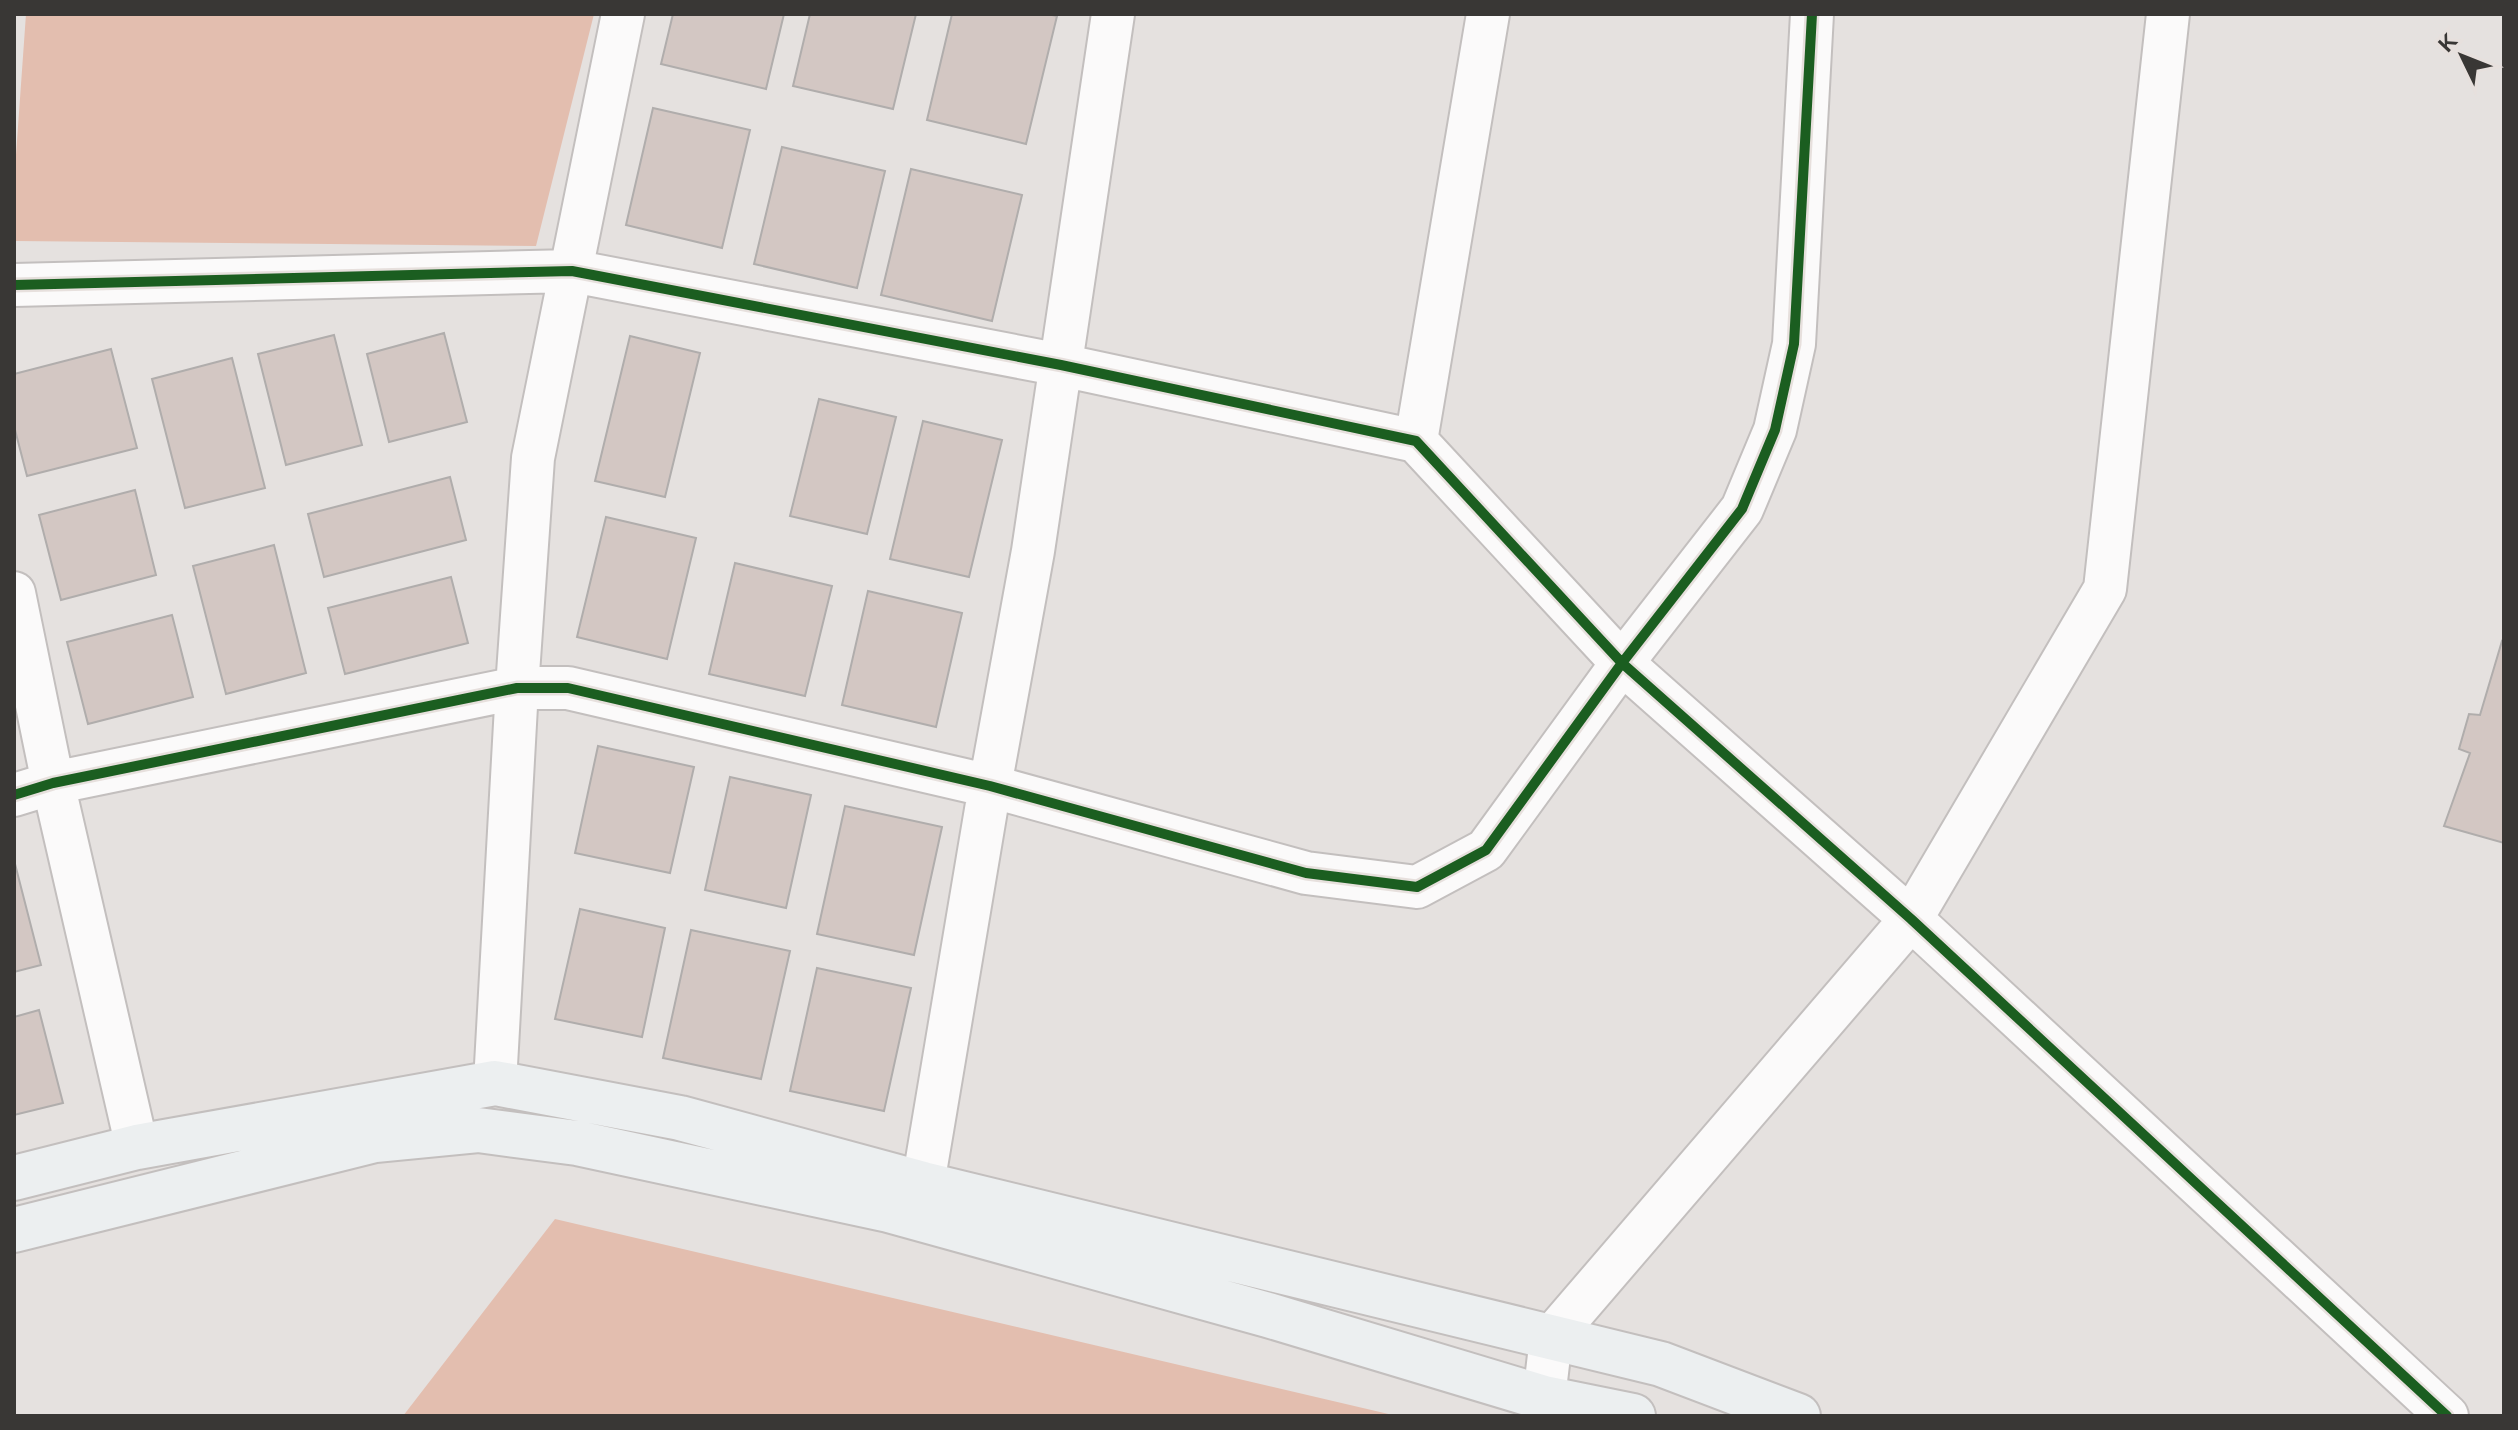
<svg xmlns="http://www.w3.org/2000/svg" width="2518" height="1430" font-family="Arial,sans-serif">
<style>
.green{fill:#e3beaf}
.building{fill:#d3c7c3;stroke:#b0adac;stroke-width:2}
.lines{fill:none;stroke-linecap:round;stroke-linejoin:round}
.street-casing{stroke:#c3bfbe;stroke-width:46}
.secondary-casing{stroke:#c3bfbe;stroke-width:48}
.street{stroke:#fbfafa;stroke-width:42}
.secondary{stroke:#eceff0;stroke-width:44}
.cycleway-casing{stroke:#e7e0dd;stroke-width:15}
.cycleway{stroke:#1b5e20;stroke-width:10}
</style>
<rect width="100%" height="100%" fill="#e5e1df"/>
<!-- green -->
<path class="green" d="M26 14H594L536 246 14 241V183Z
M555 1219 1397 1416H403Z"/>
<!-- building -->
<path class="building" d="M673 14H784L766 89 661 64Z
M810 14H916L893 109 793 86Z
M952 14H1047L1057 16 1026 144 927 120Z
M653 108 750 130 722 248 626 225Z
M782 147 885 171 857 288 754 264Z
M911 169 1022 195 992 321 881 295Z
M444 333 467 422 389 442 367 354Z
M334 335 362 445 286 465 258 354Z
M630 336 700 353 665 497 595 481Z
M111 349 137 448 27 476 14 426V374Z
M232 358 265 488 185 508 152 379Z
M819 399 896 417 867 534 790 516Z
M923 421 1002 440 969 577 890 559Z
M450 477 466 540 324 577 308 514Z
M135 490 156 575 61 600 39 515Z
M606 517 696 538 667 659 577 637Z
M274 545 306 673 226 694 193 566Z
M735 563 832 586 805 696 709 674Z
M451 577 468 643 345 674 328 608Z
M868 591 962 613 936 727 842 705Z
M172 615 193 697 88 724 67 642Z
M2502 641 2504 642V843L2444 826 2470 753 2459 749 2469 714 2480 715Z
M598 746 694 767 670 873 575 853Z
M730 777 811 795 786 908 705 890Z
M845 806 942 827 914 955 817 934Z
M14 860 41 965 14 972Z
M580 909 665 928 642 1037 555 1019Z
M691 930 790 951 761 1079 663 1058Z
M817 968 911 988 884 1111 790 1091Z
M39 1010 63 1103 14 1115V1017Z"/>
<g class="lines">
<!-- street casing -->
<g class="street-casing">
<path id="street" d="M14 285 572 271 1061 365 1416 441 1622 663 1911 919 2447 1416
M1416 441 1488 14
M14 593 53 783 137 1147
M14 795 53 783 517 688H568L990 786 1306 873 1417 887 1486 850 1622 663 1742 509 1775 430 1794 344 1812 14
M495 1083 517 688 533 458 623 14
M923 1184 990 786 1033 551 1113 14
M1554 1416 1544 1398 1551 1338 1911 919 2105 589 2168 14"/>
</g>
<!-- secondary casing -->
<g class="secondary-casing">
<path id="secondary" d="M14 1178 137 1147 495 1083 680 1118 923 1184 1661 1364 1798 1416
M14 1230 375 1140 478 1130 577 1143 889 1210 1268 1315 1544 1398 1633 1416"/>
</g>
<!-- street -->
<use href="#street" class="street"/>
<!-- secondary -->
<use href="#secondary" class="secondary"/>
<!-- cycleway casing -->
<g class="cycleway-casing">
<path id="cycleway" d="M14 285 572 271 1061 365 1416 441 1622 663 1911 919 2447 1416
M14 795 53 783 517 688H568L990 786 1306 873 1417 887 1486 850 1622 663 1742 509 1775 430 1794 344 1812 14"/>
</g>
<!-- cycleway -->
<use href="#cycleway" class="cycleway"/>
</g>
<!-- border -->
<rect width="2518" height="1430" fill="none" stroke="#393735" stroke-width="32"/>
<!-- north arrow -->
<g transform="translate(2462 56) rotate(313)" stroke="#e7e0dd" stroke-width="6" paint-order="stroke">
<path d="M0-6L14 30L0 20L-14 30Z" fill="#393735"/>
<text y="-12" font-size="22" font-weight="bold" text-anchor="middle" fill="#393735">K</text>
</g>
</svg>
